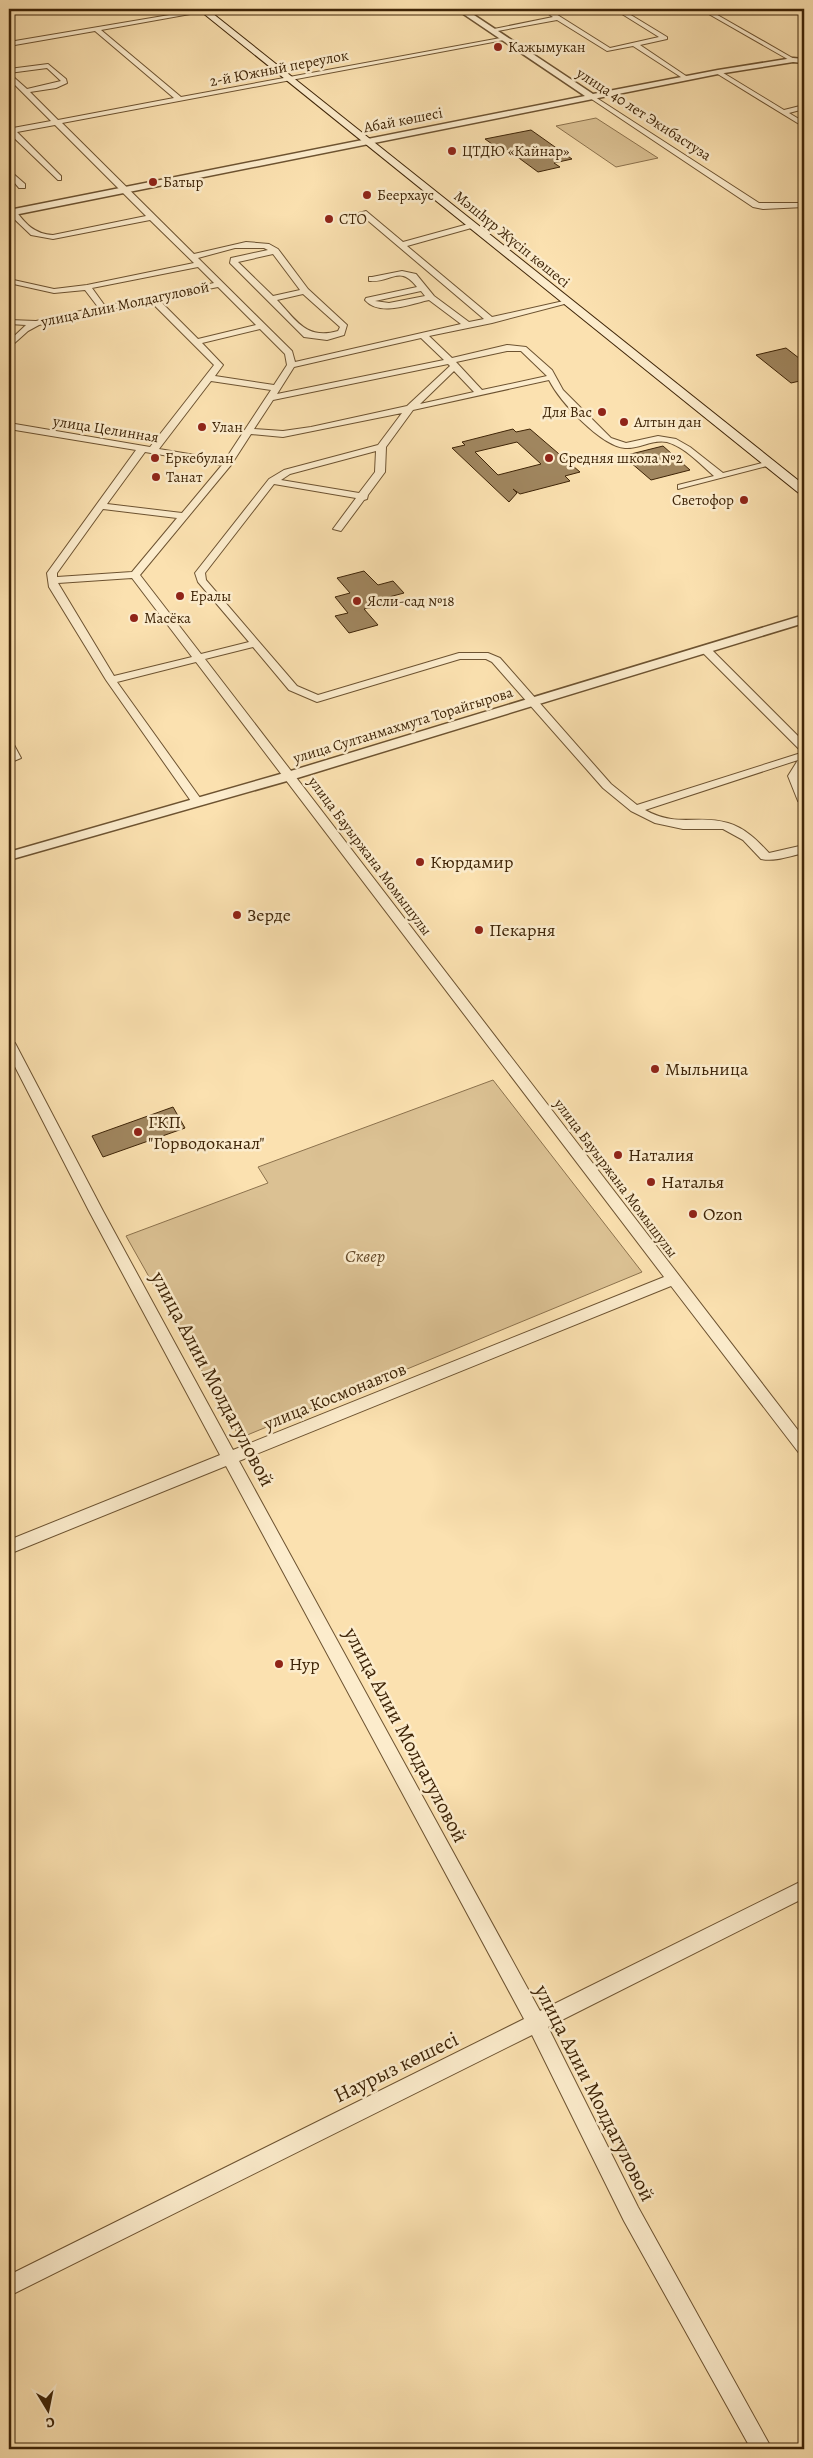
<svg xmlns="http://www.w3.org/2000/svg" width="813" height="2458" font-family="Alegreya,serif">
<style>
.green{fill:#dbc193;stroke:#8c724d}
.building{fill:#a0865f;stroke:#3e2407;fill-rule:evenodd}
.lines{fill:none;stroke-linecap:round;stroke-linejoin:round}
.minor-casing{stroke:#6d5331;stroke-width:2}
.tertiary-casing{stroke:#6d5331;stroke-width:3}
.secondary-casing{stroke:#3e2407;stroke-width:2}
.minor{fill:#fceccc;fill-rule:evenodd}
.tertiary{fill:#fceccc;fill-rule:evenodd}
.secondary{fill:#fceccc;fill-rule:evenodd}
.poi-dot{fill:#8f2418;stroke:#fceccc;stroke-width:2}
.labels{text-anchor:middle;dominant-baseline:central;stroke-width:5;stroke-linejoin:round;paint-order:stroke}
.far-poi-label{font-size:15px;fill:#3e2407;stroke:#fceccc;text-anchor:start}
.far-street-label{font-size:15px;fill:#3e2407;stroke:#fceccc}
.poi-label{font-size:18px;fill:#3e2407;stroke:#fceccc;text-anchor:start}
.park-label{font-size:18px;font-style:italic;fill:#654b2a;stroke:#fceccc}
.street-label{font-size:18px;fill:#3e2407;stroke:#fceccc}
.near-street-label{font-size:21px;fill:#3e2407;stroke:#fceccc}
</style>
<rect width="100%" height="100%" fill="#fbe1b0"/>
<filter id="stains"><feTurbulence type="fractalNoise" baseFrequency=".004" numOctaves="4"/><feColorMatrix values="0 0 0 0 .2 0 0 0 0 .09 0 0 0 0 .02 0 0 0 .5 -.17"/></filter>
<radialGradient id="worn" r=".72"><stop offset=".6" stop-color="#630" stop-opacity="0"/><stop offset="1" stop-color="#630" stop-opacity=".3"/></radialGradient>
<!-- green -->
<path class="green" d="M596 118 658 158 616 167 556 126Z
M493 1080 642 1272 240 1438 126 1236 268 1183 258 1167Z"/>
<!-- building -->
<path class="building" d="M531 130 572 159 554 163 560 167 538 172 508 150 502 151 485 139Z
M786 348 804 362V380L791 383 756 355Z
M513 429 516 432 530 429 580 472 565 476 570 481 520 494 513 489 517 493 509 502 452 448 465 445 462 442ZM517 442 541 464 498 475 475 452Z
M663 446 690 470 651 480 623 456Z
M364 571 378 585 393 581 404 593 374 601 379 606 364 609 378 625 349 633 335 616 348 613 335 597 350 593 337 578Z
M173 1107 185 1128 103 1157 92 1136Z"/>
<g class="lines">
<!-- minor casing -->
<g class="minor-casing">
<path id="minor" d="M205 9H218L101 30 181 97 506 37 509 39 62 123 194 254 246 242 269 244 278 249 308 289 347 325 344 335 327 340 304 337 230 263 231 258 268 250 264 248H235L198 258 292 351 295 362 461 324 429 300C410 304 380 317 365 300L366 298 417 287C399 264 392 283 369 281V277H372L402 271 416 274 434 296 469 322 484 319 359 213 366 211 403 242 472 223 476 225 475 227 407 246 492 317 568 300 572 302 492 323 429 336 452 358 507 345 526 347 552 370 563 390 611 438 626 443 658 436 676 439 690 447 723 473 770 461 775 464 678 489V485L714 476C700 464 685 447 667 442 652 439 640 449 625 448 601 446 560 402 549 380L413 410 386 447 385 472 368 495 367 499 364 500 341 531 333 529 356 498 274 484 205 573 206 580 297 686 318 695 459 653H488L500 658 611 784 637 805 804 752V768L800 776 804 788V804L798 801 788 776 798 760 645 810C678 828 698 814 728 823 745 828 757 840 769 853L804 845V853C790 856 775 862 761 859L743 840 723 829H683L655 823 631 811 603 788 492 662 486 659H460L317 702 289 690 253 647 205 659 804 1438V1455L799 1453 671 1286 239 1461 540 2011 804 1880V1898L548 2027 638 2207 772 2449H751L624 2221 532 2035 9 2296V2275L524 2019 226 1466 9 1554V1540L220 1455 89 1211 9 1055V1039L15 1043 103 1211 233 1450 664 1277 196 662 117 682 203 802 197 805 193 804 106 680 49 587 47 573 136 450 9 429V423L150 447 214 365 150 301 39 325 28 331 9 348V341L26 325 9 324V320L36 321 98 307 85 290 54 293 9 283V279L54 289 87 285 194 263 150 220 53 239 31 235 9 214V210H15C26 224 34 234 53 235L146 216 55 125 17 132 61 176V180H58L9 133V126L13 128 51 121 9 79V69L48 64 66 79 67 83 56 88 30 92 58 120 174 98 95 31 9 46V42ZM47 68 61 81 27 89 9 73ZM273 254 300 290 273 296 238 262ZM198 267 214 283 105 306 92 288ZM218 287 256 325 198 339 158 299ZM421 291 425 296 389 303 375 301ZM303 294 340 327 338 331C306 340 297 321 277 300ZM260 329 285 354 287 365 274 385 215 376 223 365 202 343ZM421 338 444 360 277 394 294 367ZM507 351H521L547 376 482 390 456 362ZM448 364 450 366 407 406 311 427 283 431 254 429 273 400ZM454 371 474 392 420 404ZM211 381 271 390 225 460 159 449ZM402 413 378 445 284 470 269 479 195 573 198 582 249 642 201 654 140 575 231 465 251 434 283 437ZM376 451 375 472 359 493 281 480 290 474ZM145 452 222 465 182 513 107 504ZM103 509 177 518 132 572 57 577V573ZM132 578 192 657 114 676 58 583Z
M541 9H548L610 48 659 37 614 9H621L667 37V39L640 45 689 78 684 79 633 46 607 51 557 20 492 32 489 30 553 17Z
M700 9H707L796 60 791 61Z
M716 71H720L784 110 804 105V109L789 113 804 122V127L716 73Z
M592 95 759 203H804V207L763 209 753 207 590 98Z
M9 170 25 184V188H19L9 176Z
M705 646 709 647 804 742V751L800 750 701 651V647Z
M9 742 13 743 21 758 9 763Z"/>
</g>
<!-- tertiary casing -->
<g class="tertiary-casing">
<path id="tertiary" d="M456 9H465L593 94 718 70 793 58 804 59V63L793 62 718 74 9 216V210L585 96Z
M804 615V623L294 779 9 860V852L284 773Z"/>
</g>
<!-- secondary casing -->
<g class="secondary-casing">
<path id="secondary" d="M198 9H207L804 485V495L800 494Z"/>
</g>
<!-- minor -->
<use href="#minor" class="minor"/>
<!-- tertiary -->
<use href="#tertiary" class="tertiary"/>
<!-- secondary -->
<use href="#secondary" class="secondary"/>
</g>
<!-- markers -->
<g class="poi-dot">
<circle cx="498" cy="47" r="5"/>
<circle cx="452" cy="151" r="5"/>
<circle cx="153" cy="182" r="5"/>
<circle cx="367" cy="195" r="5"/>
<circle cx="329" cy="219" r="5"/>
<circle cx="602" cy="412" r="5"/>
<circle cx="624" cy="422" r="5"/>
<circle cx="202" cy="427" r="5"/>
<circle cx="155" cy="458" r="5"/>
<circle cx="549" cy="458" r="5"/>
<circle cx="156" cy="477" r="5"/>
<circle cx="744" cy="500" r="5"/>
<circle cx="180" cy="596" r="5"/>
<circle cx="357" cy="601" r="5"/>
<circle cx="134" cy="618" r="5"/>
<circle cx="420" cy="862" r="5"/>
<circle cx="237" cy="915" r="5"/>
<circle cx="479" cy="930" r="5"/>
<circle cx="655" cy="1069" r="5"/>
<circle cx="138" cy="1132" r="5"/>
<circle cx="618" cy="1155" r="5"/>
<circle cx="651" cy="1182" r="5"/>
<circle cx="693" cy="1214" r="5"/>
<circle cx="279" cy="1664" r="5"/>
</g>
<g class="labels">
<!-- far-poi labels -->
<g class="far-poi-label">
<text x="508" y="47">Кажымукан</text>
<text x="462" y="151">ЦТДЮ «Кайнар»</text>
<text x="163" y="182">Батыр</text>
<text x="377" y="195">Беерхаус</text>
<text x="339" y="219">СТО</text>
<text x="592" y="412" text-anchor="end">Для Вас</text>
<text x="634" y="422">Алтын дан</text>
<text x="212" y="427">Улан</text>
<text x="165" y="458">Еркебулан</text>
<text x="559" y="458">Средняя школа №2</text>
<text x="166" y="477">Танат</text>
<text x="734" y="500" text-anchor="end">Светофор</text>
<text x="190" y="596">Ералы</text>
<text x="367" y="601">Ясли-сад №18</text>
<text x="144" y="618">Масёка</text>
</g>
<!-- far-street labels -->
<g class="far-street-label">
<text transform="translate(279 68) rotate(-11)">2-й Южный переулок</text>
<text transform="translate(644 114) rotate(33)">улица 40 лет Экибастуза</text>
<text transform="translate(403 120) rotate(-11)">Абай көшесі</text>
<text transform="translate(512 239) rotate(39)">Мәшһүр Жүсіп көшесі</text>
<text transform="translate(125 304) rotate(-12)">улица Алии Молдагуловой</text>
<text transform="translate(106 429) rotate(9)">улица Целинная</text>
<text transform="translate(403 725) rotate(-17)">улица Султанмахмута Торайгырова</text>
<text transform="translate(370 856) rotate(53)">улица Бауыржана Момышулы</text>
<text transform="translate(616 1178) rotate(53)">улица Бауыржана Момышулы</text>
</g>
<!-- poi labels -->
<g class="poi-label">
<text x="430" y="862">Кюрдамир</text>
<text x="247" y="915">Зерде</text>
<text x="489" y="930">Пекарня</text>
<text x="665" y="1069">Мыльница</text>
<text x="148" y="1122">ГКП<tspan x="148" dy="21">"Горводоканал"</tspan></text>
<text x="628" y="1155">Наталия</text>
<text x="661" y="1182">Наталья</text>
<text x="703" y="1214">Ozon</text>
<text x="289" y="1664">Нур</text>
</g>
<!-- park labels -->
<g class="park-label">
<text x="365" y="1256">Сквер</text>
</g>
<!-- street labels -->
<g class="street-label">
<text transform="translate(335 1396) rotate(-22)">улица Космонавтов</text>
</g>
<!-- near-street labels -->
<g class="near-street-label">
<text transform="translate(213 1379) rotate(62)">улица Алии Молдагуловой</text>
<text transform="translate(406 1735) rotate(62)">улица Алии Молдагуловой</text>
<text transform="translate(396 2067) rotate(-26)">Наурыз көшесі</text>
<text transform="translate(595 2093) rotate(63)">улица Алии Молдагуловой</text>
</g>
</g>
<!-- margin -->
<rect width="813" height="2458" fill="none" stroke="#fbe1b0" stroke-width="30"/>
<rect x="10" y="10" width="793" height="2438" fill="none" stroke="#3e2407" stroke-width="2.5"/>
<rect x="15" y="15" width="783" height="2428" fill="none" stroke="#3e2407"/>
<!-- north arrow -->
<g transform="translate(48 2410) rotate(170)" stroke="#fceccc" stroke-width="4" paint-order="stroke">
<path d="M0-4L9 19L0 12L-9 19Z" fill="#3e2407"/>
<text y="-8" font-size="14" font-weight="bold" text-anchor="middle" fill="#3e2407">С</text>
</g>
<rect width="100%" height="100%" filter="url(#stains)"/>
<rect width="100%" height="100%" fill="url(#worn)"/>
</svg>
